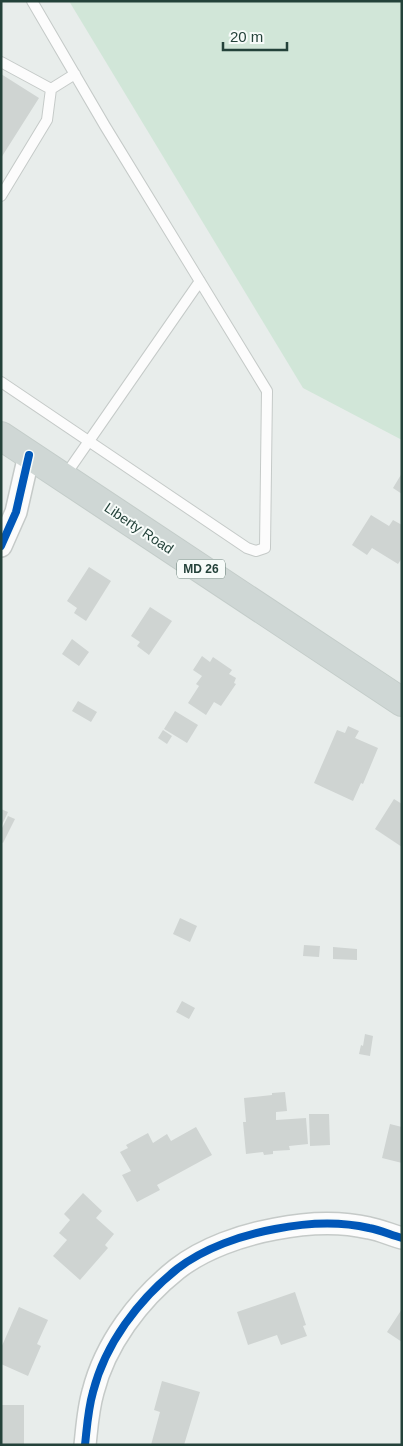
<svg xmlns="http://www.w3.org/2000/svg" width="403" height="1446" font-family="Arial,sans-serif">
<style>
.green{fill:#d1e6d8}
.building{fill:#cfd4d2}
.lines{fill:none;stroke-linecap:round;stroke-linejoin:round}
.lane-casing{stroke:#c5cac8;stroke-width:12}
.street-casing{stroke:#c5cac8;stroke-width:24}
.primary-casing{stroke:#c3ccc9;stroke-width:30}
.lane{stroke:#fcfcfc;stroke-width:10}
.street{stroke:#fcfcfc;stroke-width:21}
.primary{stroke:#cfd7d5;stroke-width:28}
.cycleway-casing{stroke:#f7fbf9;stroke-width:11}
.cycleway{stroke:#0057b8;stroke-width:8}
.labels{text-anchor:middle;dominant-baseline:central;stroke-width:4;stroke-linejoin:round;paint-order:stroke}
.shield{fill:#f7fbf9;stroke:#637a73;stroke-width:1}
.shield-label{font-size:12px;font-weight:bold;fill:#24423a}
.street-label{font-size:14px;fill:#24423a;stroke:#f7fbf9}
</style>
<rect width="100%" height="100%" fill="#e8edeb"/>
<!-- green -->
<path class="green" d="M69 1H402V440L303 388Z"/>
<!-- building -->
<path class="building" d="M1 74 39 98 1 158Z
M402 473V494L393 488Z
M371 515 389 526 393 520 402 525V558L398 564 372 548 367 555 352 545Z
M89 567 111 581 86 621 74 613 77 608 67 601Z
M150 607 172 621 149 655 137 646 140 642 131 636Z
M72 639 89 652 79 666 62 654Z
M202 656 210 662 213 657 232 670 229 674 236 678 234 683 236 684 221 706 214 702 206 715 188 703 199 686 196 684 202 676 193 670Z
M78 701 97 712 91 722 72 711Z
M175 711 198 725 187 743 164 729Z
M348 726 359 731 355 738 378 748 363 784 361 783 353 801 314 783 337 730 345 733Z
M163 730 172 736 167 744 158 738Z
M394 799 402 804V847L375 829Z
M1 809 8 812 1 827Z
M8 816 15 819 3 843 1 842V830Z
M180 918 197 926 190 942 173 934Z
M304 945 320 946 319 957 303 956Z
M333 947 357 949V960L333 959Z
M182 1001 195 1008 189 1019 176 1012Z
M365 1034 373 1036 370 1056 359 1054 361 1045 363 1046Z
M285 1092 287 1111 276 1112V1120L306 1118 308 1144 289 1146 290 1150 273 1151V1154L264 1155 263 1152 246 1154 243 1122H246L244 1098 272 1095V1093Z
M309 1114H329L330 1145 310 1146Z
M390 1124 402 1127V1163L382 1158Z
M196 1127 212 1155 157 1185 160 1190 137 1202 122 1175 131 1171 120 1152 128 1148 126 1145 148 1133 153 1143 167 1134 171 1141Z
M83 1193 102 1211 96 1218 114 1234 105 1245 108 1248 80 1280 53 1256 67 1240 59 1233 70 1220 64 1214Z
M295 1292 306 1325 303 1326 307 1336 281 1345 277 1335 248 1345 237 1312Z
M19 1307 48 1320 37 1344 41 1346 28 1376 1 1364V1348Z
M402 1309V1342L387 1332Z
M162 1381 200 1392 184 1445H151L160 1412 154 1410Z
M1 1405H24V1445H1Z"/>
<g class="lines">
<!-- lane casing -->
<g class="lane-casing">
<path id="lane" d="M1 62 51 89 47 120 1 196
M51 89 75 74
M1 382 247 548 256 551 265 548 267 391 105 126 32 1
M64 477 200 281"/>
</g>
<!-- street casing -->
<g class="street-casing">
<path id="street" d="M1 546 16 512 29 455
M85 1445C87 1427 88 1409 93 1392 105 1344 139 1299 177 1269 204 1248 242 1235 275 1229 305 1223 339 1221 369 1228 380 1230 391 1235 402 1238"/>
</g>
<!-- primary casing -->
<g class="primary-casing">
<path id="primary" d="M1 436 402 702"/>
</g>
<!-- lane -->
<use href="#lane" class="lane"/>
<!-- street -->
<use href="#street" class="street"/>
<!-- primary -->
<use href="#primary" class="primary"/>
<!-- cycleway casing -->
<g class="cycleway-casing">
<path id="cycleway" d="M1 546 16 512 29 455
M85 1445C87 1427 88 1409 93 1392 105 1344 139 1299 177 1269 204 1248 242 1235 275 1229 305 1223 339 1221 369 1228 380 1230 391 1235 402 1238"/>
</g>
<!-- cycleway -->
<use href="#cycleway" class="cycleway"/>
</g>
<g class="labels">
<!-- shield labels -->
<rect class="shield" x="177" y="559.5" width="48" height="19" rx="4"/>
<g class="shield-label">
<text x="201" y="569">MD 26</text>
</g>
<!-- street labels -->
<g class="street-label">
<text transform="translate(139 528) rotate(34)">Liberty Road</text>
</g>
</g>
<!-- border -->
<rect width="403" height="1446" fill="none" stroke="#24423a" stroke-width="5"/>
<!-- scale -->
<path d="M223 42v8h64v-8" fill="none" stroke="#24423a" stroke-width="2.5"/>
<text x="230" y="42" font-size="15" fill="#24423a" stroke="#f7fbf9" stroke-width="4" paint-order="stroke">20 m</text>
</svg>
